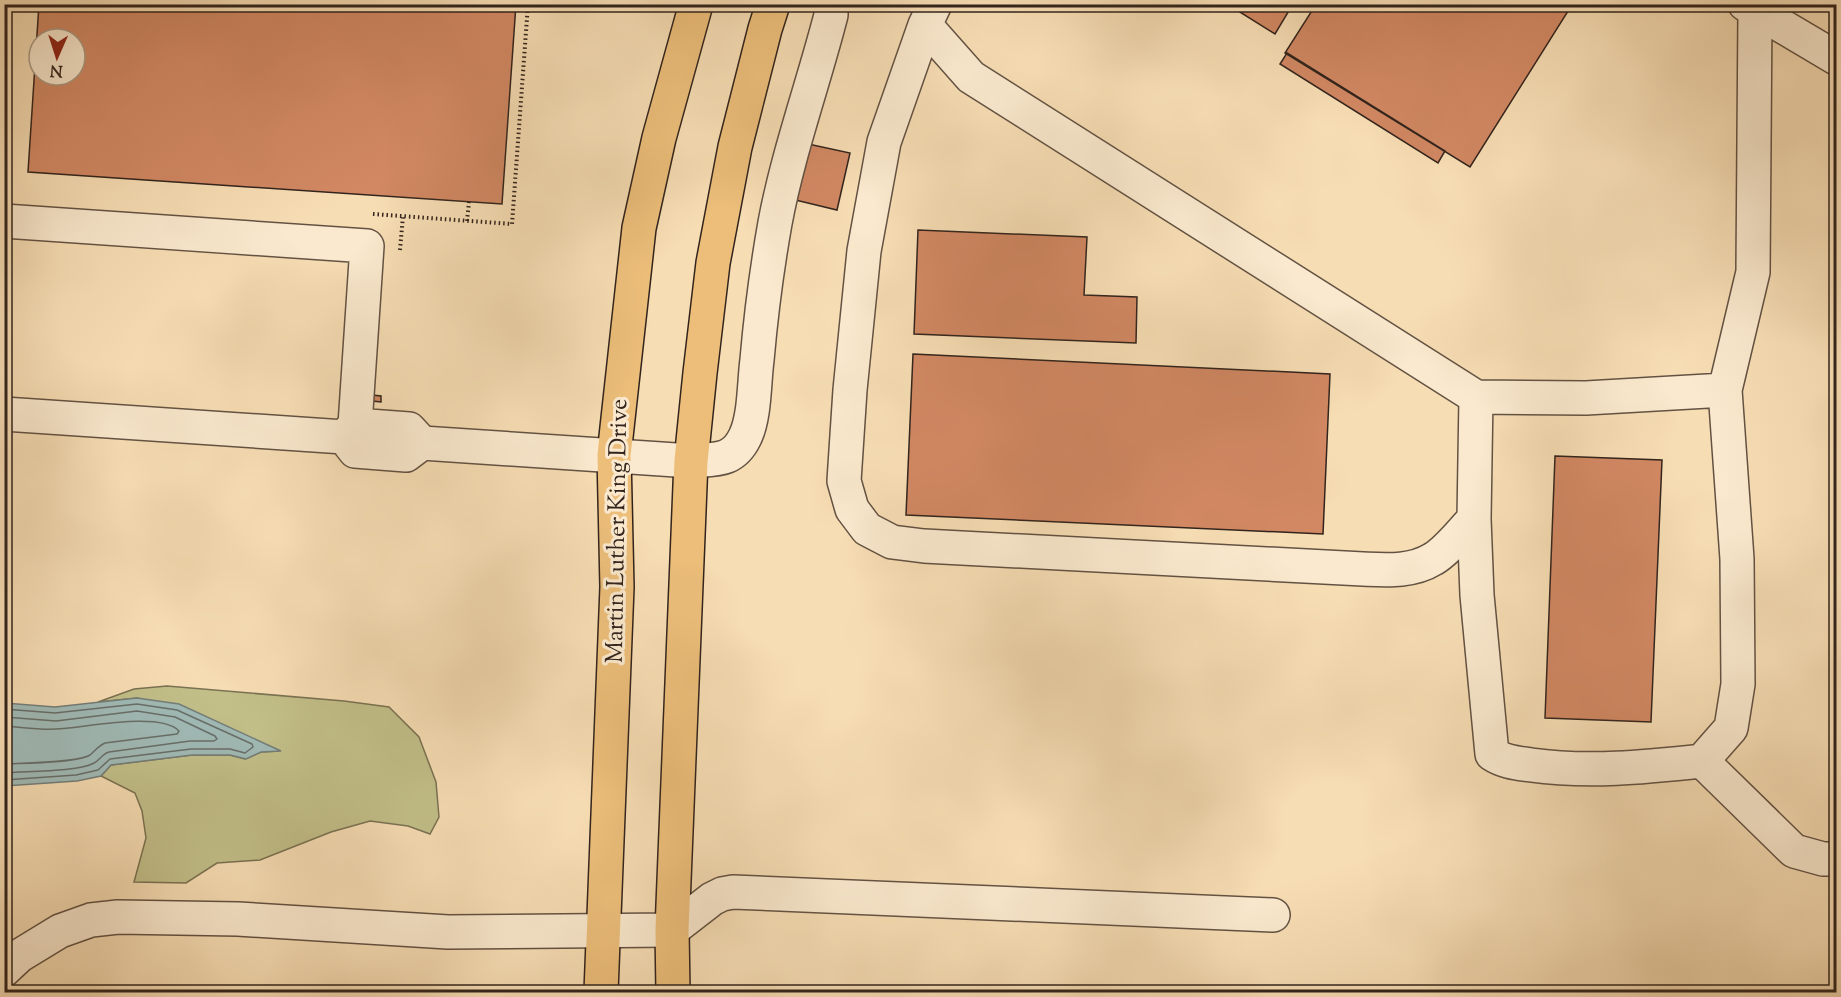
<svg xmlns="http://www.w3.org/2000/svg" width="1841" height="997" font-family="'Sorts Mill Goudy',serif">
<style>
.green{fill:#c2bf89;stroke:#7a7253;stroke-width:1.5}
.water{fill:#a0bab6;stroke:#747e79;stroke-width:1.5}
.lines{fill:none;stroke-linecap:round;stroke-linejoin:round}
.shore{stroke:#696f6a;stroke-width:1.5}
.building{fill:#d18863;stroke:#32241d;stroke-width:1.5;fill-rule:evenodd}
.minor-casing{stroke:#635243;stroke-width:36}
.major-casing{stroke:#32241d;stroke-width:36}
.path{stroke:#32241d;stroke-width:4;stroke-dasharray:1.5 3;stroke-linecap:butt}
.minor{stroke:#fae9ce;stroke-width:33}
.major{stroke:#ecbe7a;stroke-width:33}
.labels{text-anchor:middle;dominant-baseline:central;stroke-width:6;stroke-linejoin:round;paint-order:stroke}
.street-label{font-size:24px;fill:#32241d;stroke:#fae9ce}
</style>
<rect width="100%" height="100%" fill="#f7ddb4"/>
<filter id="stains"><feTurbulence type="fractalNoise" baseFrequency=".00333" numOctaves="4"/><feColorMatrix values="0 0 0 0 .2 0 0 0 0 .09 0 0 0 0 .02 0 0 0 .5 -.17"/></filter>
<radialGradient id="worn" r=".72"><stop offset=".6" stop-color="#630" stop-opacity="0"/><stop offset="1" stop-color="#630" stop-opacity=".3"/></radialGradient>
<!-- green -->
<path class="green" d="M167 686 344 701 389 707 419 737 436 782 439 817 430 834 408 826 370 821 331 832 260 860 217 863 186 883 134 882 146 838 142 811 135 793 101 776 111 765 192 755H230L245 759 261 752 279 751 137 698 98 702 134 689Z"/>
<!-- water -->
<path class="water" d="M137 698 179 704 281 751 261 752 246 759 230 755H192L111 765 101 776 77 781 5 786V703L55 707Z"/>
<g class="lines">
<!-- shore -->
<path class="shore" d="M4 709 55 713 137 704 177 710 252 744 253 747 245 753 230 749H191L110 759 98 770 76 775 4 780
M4 717 56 721 137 711 175 717 215 736 217 739 214 741H190L109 752C102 754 100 760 94 763 79 772 24 771 4 773
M4 726C21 727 39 730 56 729 83 728 160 711 179 731L177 734 105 743C98 746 95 751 90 755 77 763 22 763 4 764"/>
</g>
<!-- building -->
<path class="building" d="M39 4H516L502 204 28 172ZM39 39H75V75H39Z
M1227 4H1293L1275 34Z
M1312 4H1565L1570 8 1470 167 1285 53 1315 6Z
M1287 53 1445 151 1438 163 1280 64Z
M799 142 850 153 837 210 787 198Z
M918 230 1087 237 1084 295 1137 297 1136 343 914 334Z
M913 354 1330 374 1323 534 906 515Z
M372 395 381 396V402L372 401Z
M1555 456 1662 460 1651 722 1545 718Z"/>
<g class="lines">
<!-- minor casing -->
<g class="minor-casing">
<path id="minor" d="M935 4 925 25 971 77 1476 397 1586 398 1725 390 1753 272 1755 11 1759 4
M1745 4 1836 58
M925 25 884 142 864 251 850 390 844 481 852 509 867 529 892 542 924 546 1363 569C1387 570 1412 572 1433 559 1447 551 1462 531 1474 519L1476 397
M4 221 367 246 355 425 344 437 4 414
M355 425 409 429 422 443
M344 437 355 451 406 455 422 443 691 461C716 459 733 462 745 437 755 417 754 382 757 360 761 314 767 268 775 223 788 153 813 85 831 15V4
M1474 519 1477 595 1492 754C1504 762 1517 763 1531 765 1589 773 1645 767 1702 761L1731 728 1738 684 1737 559 1725 390
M1702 761 1794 851 1823 859H1836
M4 970 19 956 60 931 91 920 118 917 238 919 448 932 672 930 712 899 722 894 733 892 1273 915"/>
</g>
<!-- major casing -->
<g class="major-casing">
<path id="major" d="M601 992 617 587 614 455 639 228 659 138 696 4
M673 992 672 930 691 461 700 373 713 263 735 147 765 29 773 4"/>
</g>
<!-- path -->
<path class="path" d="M373 214 512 224 528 4
M467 221 469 202
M400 250 403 216"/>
<!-- minor -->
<use href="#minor" class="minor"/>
<!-- major -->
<use href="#major" class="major"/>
</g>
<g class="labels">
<!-- street labels -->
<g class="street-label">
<text transform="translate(618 531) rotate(-89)">Martin Luther King Drive</text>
</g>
</g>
<!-- margin -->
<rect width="1841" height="997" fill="none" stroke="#f7ddb4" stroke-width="24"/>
<rect x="6" y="6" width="1829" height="985" fill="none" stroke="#32241d" stroke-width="3"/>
<rect x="12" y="12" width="1817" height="973" fill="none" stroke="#32241d" stroke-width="1.5"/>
<!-- north arrow -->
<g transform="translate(57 57) rotate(183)"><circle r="28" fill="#fae9ce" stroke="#aa9a87" stroke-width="1.5"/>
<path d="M0-4.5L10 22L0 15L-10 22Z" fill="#8f2418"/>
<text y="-9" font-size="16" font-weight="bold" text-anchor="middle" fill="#32241d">N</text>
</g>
<rect width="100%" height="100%" filter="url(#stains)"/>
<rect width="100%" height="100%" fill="url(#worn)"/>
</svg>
